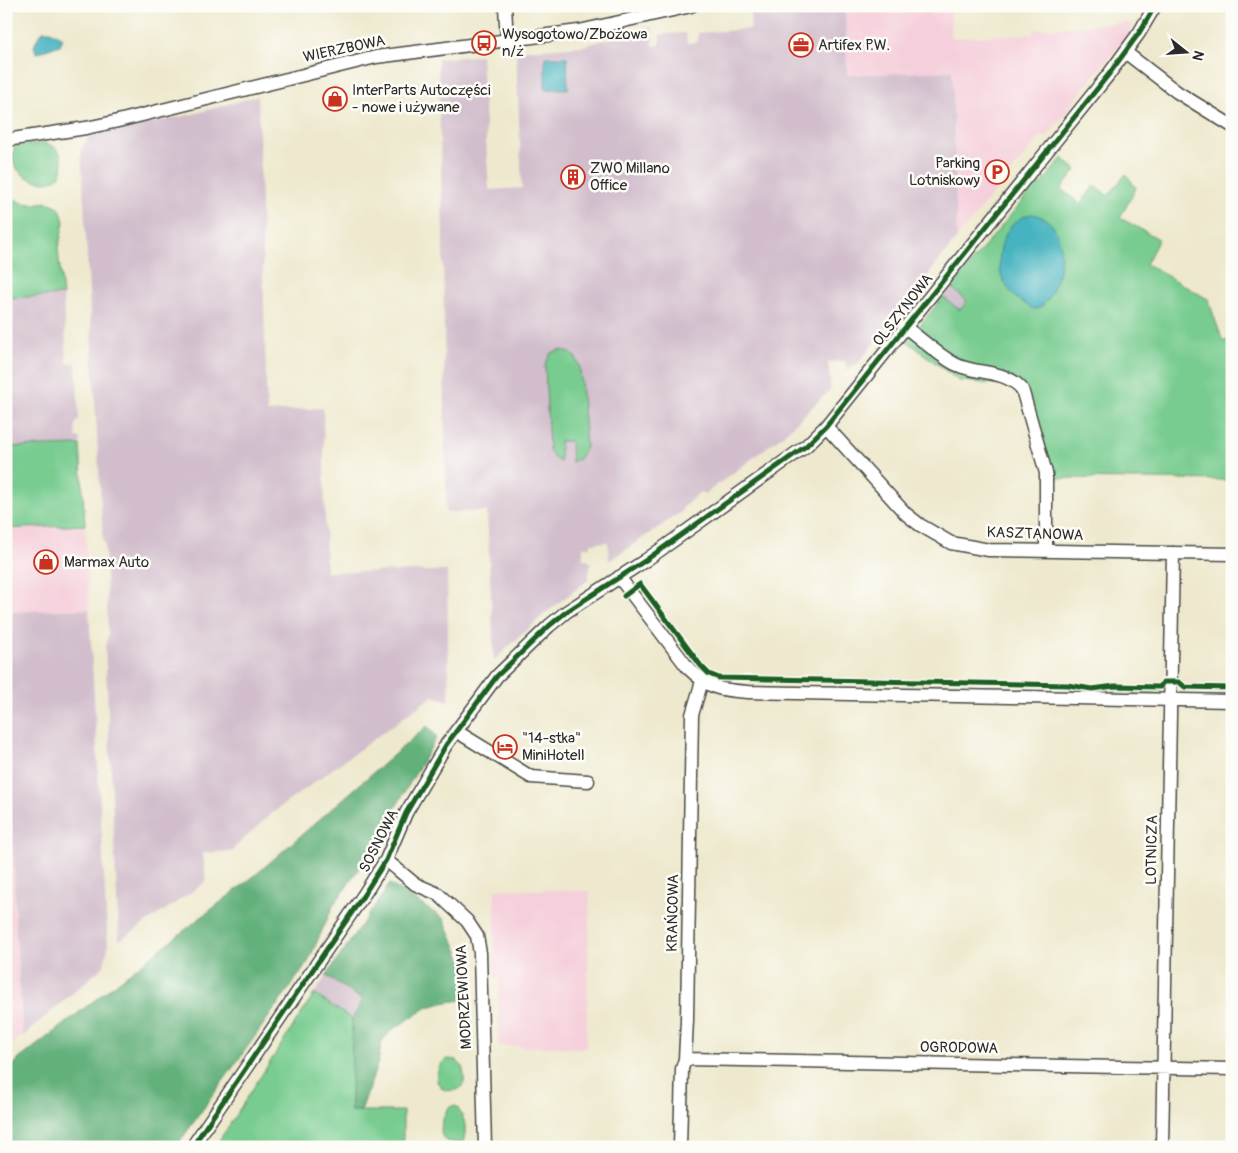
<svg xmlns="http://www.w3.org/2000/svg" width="1238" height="1153" font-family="Pangolin,sans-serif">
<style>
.built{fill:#f5cfdb}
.industrial{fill:#d1bdcc}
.green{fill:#78cc90;stroke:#527c5e}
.forest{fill:#62b07a;stroke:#466e52}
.water{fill:#45b3c0;stroke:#386f76}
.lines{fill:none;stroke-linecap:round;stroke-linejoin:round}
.minor-casing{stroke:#484843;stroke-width:15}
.minor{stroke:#fff;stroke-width:12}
.cycleway-casing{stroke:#fdfcf7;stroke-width:8}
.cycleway{stroke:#1b5e20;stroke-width:5}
.labels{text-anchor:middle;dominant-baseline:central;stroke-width:5;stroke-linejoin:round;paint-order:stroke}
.poi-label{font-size:15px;fill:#2b2b2b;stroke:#fdfcf7;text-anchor:start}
.street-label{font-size:15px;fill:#2b2b2b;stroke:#fdfcf7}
</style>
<rect width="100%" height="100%" fill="#fdfcf7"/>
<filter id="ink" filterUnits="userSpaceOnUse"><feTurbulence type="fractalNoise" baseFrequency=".02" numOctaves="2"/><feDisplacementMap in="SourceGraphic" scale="10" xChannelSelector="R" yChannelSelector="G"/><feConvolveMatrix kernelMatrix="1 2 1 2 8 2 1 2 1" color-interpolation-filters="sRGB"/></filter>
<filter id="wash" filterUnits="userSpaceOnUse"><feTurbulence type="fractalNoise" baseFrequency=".0096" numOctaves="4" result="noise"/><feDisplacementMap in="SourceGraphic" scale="20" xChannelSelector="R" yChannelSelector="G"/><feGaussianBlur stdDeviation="1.12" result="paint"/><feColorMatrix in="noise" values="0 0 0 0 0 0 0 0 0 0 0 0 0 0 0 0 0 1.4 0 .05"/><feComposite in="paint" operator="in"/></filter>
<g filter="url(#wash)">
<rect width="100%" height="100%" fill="#eee9ce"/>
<!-- built -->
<path class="built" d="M845 6H950L951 38 1033 34V30L1125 22 1133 26 1126 38 1096 73 1047 137 1040 136 957 238 951 71 847 75Z
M85 525 89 609 6 612V529Z
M6 719 14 868 16 937 23 1036 6 1047Z
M495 889 590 891 586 1048 498 1046 499 978H494Z"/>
<!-- industrial -->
<path class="industrial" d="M845 7 847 75 952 71 957 238 860 361 848 370 845 361 828 362 831 389 782 436 705 494 700 492 682 508 681 512 609 561 608 542 591 543V547H583V559L588 560 591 563 588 580 543 615 494 660 487 511 446 513 443 236 438 59 481 55 489 190 522 188 516 51 583 46 652 27 653 46 660 45V34L686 33 687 43 698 42V33L751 29 750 12Z
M258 96 267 412 323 408 326 572 447 571 449 701 433 696 272 813 234 848V851L203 853 206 882 119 941 105 648 108 635 105 544 103 540 81 149 90 136 193 114Z
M951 287 967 301 959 310 943 297Z
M63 295 67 363H76L79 419 75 425 76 437 80 438V445L6 447V298Z
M89 609 108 947 104 966 23 1036 16 937 14 868 6 719V612Z
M326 976 364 1000 352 1019 314 994Z"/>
<!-- green -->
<path class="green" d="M44 143C54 146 60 149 62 160 70 198 0 182 15 146Z
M1062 158 1076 170 1061 189 1080 204 1095 185 1108 196 1126 174 1136 188 1120 218 1159 239 1146 264 1208 299 1223 342 1232 337V480L1052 478 1024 386 959 381 907 341 943 297 960 310 967 301 951 287 1038 182 1041 185Z
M6 195 22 203 32 204 47 202 57 206 61 211 64 222 58 250 63 295 6 298Z
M561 350C573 352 576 357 580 368L586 447 579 459 572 462 571 441H560V462L554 458 549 450 545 365 551 353Z
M80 445 85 525 6 529V447Z
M1071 687 1092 691 1114 688 1161 689 1152 694 1072 692Z
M314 994 352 1019 351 1111H403V1147H215Z
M448 1059 456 1060 462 1066C463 1070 465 1078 464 1082 462 1092 450 1092 443 1089L437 1082C436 1073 439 1062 448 1059Z
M451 1106H456C466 1119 467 1128 463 1143 459 1143 452 1143 447 1141 435 1135 444 1112 451 1106Z"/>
<!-- forest -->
<path class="forest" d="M427 726 437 737 361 866 333 906 308 962 176 1147H6V1072L19 1059 253 877Z
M390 884 444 919 469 977 463 1000 447 1002 428 1007 392 1030 382 1041 378 1062 361 1111H351L352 1019 363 1000 326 976Z"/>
<!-- water -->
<path class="water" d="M43 31H50L63 38 60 45 37 53 34 47 37 39Z
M545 57H567L568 89H545Z
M1032 214C1083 223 1054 309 1035 309 1030 308 1026 304 1022 302 1013 297 1004 284 1001 275 995 250 1006 219 1032 214Z"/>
</g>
<g filter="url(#ink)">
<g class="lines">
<!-- minor casing -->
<g class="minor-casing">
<path id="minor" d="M505 6 507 41
M1125 52 1177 92 1232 126
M6 140 86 128 114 122 376 57 579 31 691 6
M905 327C920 338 938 355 955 364 977 375 1005 369 1022 389L1046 473V551
M826 426 906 514 920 525 951 543 989 550 1232 554
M619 577 688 668C710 689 719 690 748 692L1232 701
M456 731 531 777 588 781
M386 860 415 884 438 894 467 921 477 936 480 953 485 1147
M685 1059 1232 1069
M192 1147 363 896 386 860 406 813 446 745 497 676 549 626 566 612 646 560 806 446 826 426 1109 74 1139 33 1155 6
M680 1147 682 1069 685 1059 687 1020 692 715 702 681
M1162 1147 1173 553"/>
</g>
<!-- minor -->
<use href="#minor" class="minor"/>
<!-- cycleway casing -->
<g class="cycleway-casing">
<path id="cycleway" d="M624 596 640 584 701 666 709 674 719 678 1068 685 1092 689 1115 686 1160 687 1163 682H1179L1185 687 1232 688
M192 1147 363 896 386 860 406 813 446 745 497 676 549 626 566 612 646 560 806 446 826 426 1109 74 1139 33 1155 6"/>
</g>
<!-- cycleway -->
<use href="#cycleway" class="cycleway"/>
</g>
</g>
<!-- icons -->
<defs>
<g id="bus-ring" transform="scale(1.25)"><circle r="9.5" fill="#fdfcf7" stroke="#c8321e" stroke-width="1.5"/><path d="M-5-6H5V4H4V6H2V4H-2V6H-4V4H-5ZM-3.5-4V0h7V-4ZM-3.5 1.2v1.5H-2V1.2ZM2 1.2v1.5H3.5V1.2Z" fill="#c8321e"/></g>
<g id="office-ring" transform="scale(1.25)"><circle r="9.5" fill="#fdfcf7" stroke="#c8321e" stroke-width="1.5"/><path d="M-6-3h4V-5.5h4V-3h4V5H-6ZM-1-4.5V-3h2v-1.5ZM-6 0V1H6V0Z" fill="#c8321e"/></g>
<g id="shop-ring" transform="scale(1.25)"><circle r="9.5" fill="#fdfcf7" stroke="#c8321e" stroke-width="1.5"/><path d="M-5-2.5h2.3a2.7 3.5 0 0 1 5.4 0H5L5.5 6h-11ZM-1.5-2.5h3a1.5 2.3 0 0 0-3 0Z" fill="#c8321e"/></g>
<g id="parking-ring" transform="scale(1.25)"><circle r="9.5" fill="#fdfcf7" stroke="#c8321e" stroke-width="1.5"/><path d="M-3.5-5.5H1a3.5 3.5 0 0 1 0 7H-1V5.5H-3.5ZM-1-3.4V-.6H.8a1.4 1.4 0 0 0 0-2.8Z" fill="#c8321e"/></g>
<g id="building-ring" transform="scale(1.25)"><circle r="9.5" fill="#fdfcf7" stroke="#c8321e" stroke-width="1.5"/><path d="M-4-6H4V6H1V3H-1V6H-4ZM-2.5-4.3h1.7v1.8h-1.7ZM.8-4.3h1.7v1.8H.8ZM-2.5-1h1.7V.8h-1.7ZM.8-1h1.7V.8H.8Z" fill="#c8321e"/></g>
<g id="hotel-ring" transform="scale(1.25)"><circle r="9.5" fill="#fdfcf7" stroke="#c8321e" stroke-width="1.5"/><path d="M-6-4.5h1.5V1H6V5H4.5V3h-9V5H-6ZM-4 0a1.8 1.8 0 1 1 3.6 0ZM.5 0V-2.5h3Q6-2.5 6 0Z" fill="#c8321e"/></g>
</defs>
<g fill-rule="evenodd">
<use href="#bus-ring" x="484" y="43"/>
<use href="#office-ring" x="801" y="45"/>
<use href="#shop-ring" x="335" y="99"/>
<use href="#parking-ring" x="997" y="172"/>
<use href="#building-ring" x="573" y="177"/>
<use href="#shop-ring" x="46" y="562"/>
<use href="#hotel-ring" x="505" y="747"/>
</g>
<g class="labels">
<!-- poi labels -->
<g class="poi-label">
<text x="502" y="34">Wysogotowo/Zbożowa<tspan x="502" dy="17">n/ż</tspan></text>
<text x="818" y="45">Artifex P.W.</text>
<text x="352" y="90">InterParts Autoczęści<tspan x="352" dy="17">- nowe i używane</tspan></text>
<text x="980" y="163" text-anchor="end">Parking<tspan x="980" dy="17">Lotniskowy</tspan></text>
<text x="590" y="168">ZWO Millano<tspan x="590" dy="17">Office</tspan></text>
<text x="64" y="562">Marmax Auto</text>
<text x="522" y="738">"14-stka"<tspan x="522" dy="17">MiniHotell</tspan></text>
</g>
<!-- street labels -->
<g class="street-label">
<text transform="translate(344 49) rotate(-12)">WIERZBOWA</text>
<text transform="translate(903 310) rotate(-52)">OLSZYNOWA</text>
<text transform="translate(1035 534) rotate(2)">KASZTANOWA</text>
<text transform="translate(379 841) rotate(-63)">SOSNOWA</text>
<text transform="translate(1152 850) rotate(-89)">LOTNICZA</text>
<text transform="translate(673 913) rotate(-89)">KRAŃCOWA</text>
<text transform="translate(464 997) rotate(-93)">MODRZEWIOWA</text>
<text transform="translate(959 1048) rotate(1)">OGRODOWA</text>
</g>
</g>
<!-- margin -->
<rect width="1238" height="1153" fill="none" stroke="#fdfcf7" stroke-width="25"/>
<!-- north arrow -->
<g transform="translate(1186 52) rotate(107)" stroke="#fdfcf7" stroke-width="4" paint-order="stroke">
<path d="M0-4L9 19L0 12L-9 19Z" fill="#2b2b2b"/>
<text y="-8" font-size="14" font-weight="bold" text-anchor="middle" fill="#2b2b2b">N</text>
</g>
</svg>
